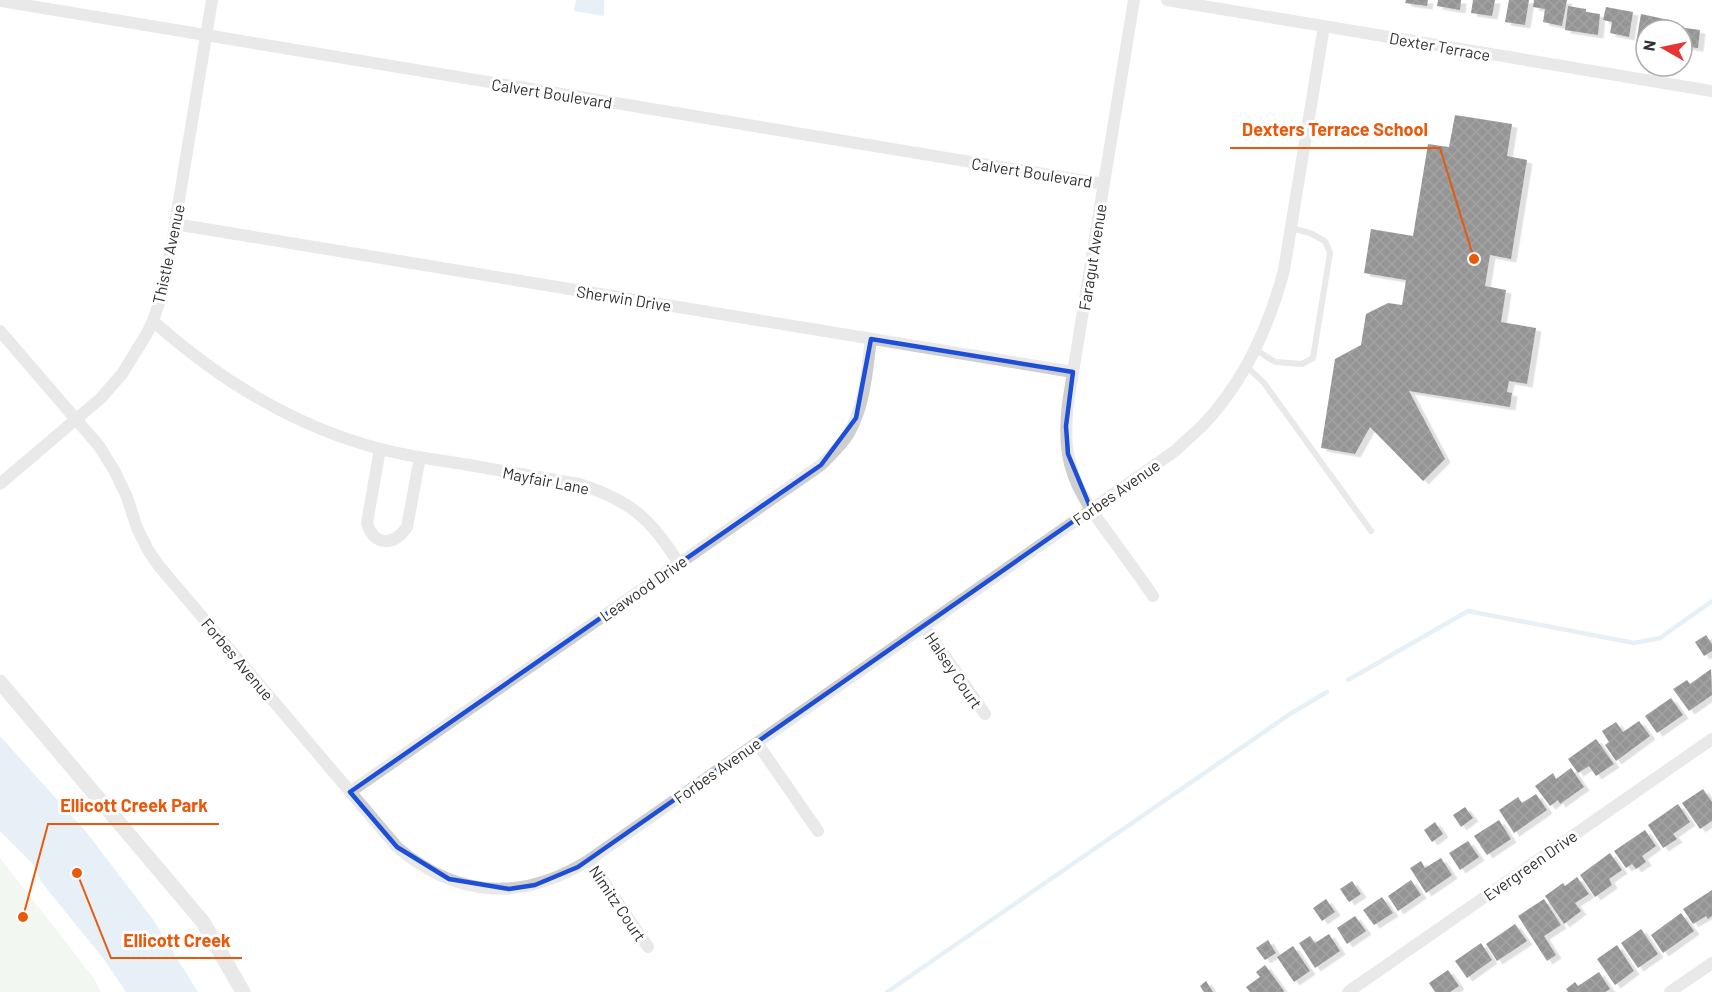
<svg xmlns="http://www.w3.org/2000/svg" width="1712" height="992" font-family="Barlow,sans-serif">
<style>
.green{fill:#e5eddf}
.water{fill:#cbdded}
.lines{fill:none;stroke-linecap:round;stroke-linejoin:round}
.stream{stroke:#cbdded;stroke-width:4.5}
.building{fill:url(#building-cross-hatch);filter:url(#shadow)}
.service{stroke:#cecece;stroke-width:6}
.minor{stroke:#cecece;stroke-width:12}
.tertiary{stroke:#cecece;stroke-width:15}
.marked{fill:none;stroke:#1d4ed8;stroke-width:4.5;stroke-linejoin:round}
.labels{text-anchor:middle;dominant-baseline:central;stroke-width:6;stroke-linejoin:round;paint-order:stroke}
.street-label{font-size:16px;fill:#313131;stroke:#fff}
.leader{fill:none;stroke:#e8590c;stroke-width:2}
.callout-dot{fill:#e8590c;stroke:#fff;stroke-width:2}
.callout-label{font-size:18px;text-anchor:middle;font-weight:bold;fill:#e8590c;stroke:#fff;stroke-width:6;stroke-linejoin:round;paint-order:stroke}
</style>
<defs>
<pattern id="building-cross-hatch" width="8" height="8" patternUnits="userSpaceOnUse" patternTransform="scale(1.5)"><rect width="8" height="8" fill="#181818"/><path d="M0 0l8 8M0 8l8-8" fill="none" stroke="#313131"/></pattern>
<filter id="shadow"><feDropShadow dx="5.5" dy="3.5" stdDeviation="0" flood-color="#0004"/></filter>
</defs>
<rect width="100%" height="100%" fill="#fff"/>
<!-- green -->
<path class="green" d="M0 858 93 977 101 992H0Z"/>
<!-- water -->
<path class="water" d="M576 0H604V16L574 11Z
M0 736 87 833 152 918 198 992H126L103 958 42 883 32 863 0 831Z"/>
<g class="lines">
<!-- stream -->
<path class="stream" d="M1348 680 1468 611 1634 643 1660 638 1712 601
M887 992 1290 714 1327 692"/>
</g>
<!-- building -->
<path class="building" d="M1406 0H1428L1427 6 1405 3Z
M1438 0H1461L1460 10 1437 6Z
M1473 0H1495L1492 16 1471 13Z
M1509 0H1529L1525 25 1505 22Z
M1534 0H1567L1562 26 1543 22 1545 9 1533 7Z
M1568 6 1586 9V12L1600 14 1598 35 1565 30Z
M1606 7 1633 12 1629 37 1610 33 1612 22 1603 20Z
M1641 14 1669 20 1667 30H1646V45L1636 43Z
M1678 27 1700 30 1698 48 1682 46V30H1677Z
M1455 115 1512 124 1507 156 1527 160 1511 259 1490 255 1485 286 1506 290 1501 322 1536 328 1527 384 1509 381 1507 392 1512 393 1510 407 1409 391 1445 459 1423 481 1370 427 1355 454 1321 448 1335 359 1361 345 1366 314 1388 303 1402 305 1406 280 1364 273 1371 229 1413 236 1428 144 1449 147Z
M1706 635 1712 644V651L1704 656 1695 642Z
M1711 669 1712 695 1689 711 1673 689 1687 680 1690 684Z
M1671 698 1683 715 1657 733 1645 716Z
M1639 721 1650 736 1616 761 1605 745 1609 742 1602 731 1616 722 1623 732Z
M1596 739 1614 764 1596 776 1589 766 1578 773 1568 759Z
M1571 768 1584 787 1560 804 1558 800 1550 806 1535 786 1553 773 1556 779Z
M1703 789 1712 802V821L1700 829 1682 803Z
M1536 794 1547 810 1514 833 1499 810 1518 797 1522 803Z
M1678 804 1690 822 1673 834 1677 839 1663 848 1648 825Z
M1465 807 1473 818 1461 827 1453 815Z
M1499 820 1511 839 1487 855 1474 836Z
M1435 822 1443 834 1432 842 1424 830Z
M1645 830 1656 846 1642 856 1646 862 1636 869 1632 864 1626 868 1614 851Z
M1468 841 1479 857 1460 870 1449 853Z
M1610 853 1622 870 1609 879 1612 885 1595 897 1580 875Z
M1441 858 1452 875 1426 893 1410 868 1421 861 1425 868Z
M1577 877 1589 894 1575 903 1581 911 1564 924 1545 896 1563 883 1565 886Z
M1411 880 1421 895 1398 911 1388 896Z
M1352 881 1361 894 1349 902 1340 889Z
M1712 890V916L1708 919 1706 916 1693 924 1683 909Z
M1382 897 1393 913 1374 925 1363 910Z
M1326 899 1335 912 1322 921 1313 908Z
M1544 899 1561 925 1544 936 1556 955 1547 961 1518 916Z
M1681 913 1694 931 1663 953 1651 935Z
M1355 916 1366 931 1347 944 1337 928Z
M1515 924 1527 941 1497 961 1486 944Z
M1641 929 1658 954 1638 968 1621 943Z
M1329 934 1340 951 1315 968 1299 943 1310 936 1315 943Z
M1268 940 1276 953 1265 960 1256 948Z
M1481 943 1492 960 1467 978 1455 961Z
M1617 945 1634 971 1615 985 1597 959Z
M1293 946 1310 971 1294 982 1277 957Z
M1265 965 1284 991 1283 992H1250L1246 987 1260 977 1256 972Z
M1448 970 1459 986 1450 992H1435L1429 983Z
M1599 972 1610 989 1605 992H1568L1566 989 1575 982 1578 986Z
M1206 981 1213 992H1204L1200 986Z"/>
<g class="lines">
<!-- service -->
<path class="service" d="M1255 349 1275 362 1302 364 1313 358 1330 253 1325 241 1310 233 1291 228
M1246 366 1264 383 1371 531"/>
<!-- minor -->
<path class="minor" d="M1134 0 1068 403C1066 420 1065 437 1068 454 1073 487 1093 513 1113 540 1126 558 1140 577 1153 596
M1167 0 1712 91
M0 1 1104 184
M175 224 1073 372
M153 321C218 379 295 427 381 449 406 456 432 459 457 463 498 470 538 477 579 484 629 500 651 518 679 564
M0 331 99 446 114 470 127 497 137 528 148 550 159 566 397 847C457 898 522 902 589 860L1175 451C1184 442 1194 434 1203 425 1244 382 1269 327 1284 270L1324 26
M380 449 367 523C374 547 394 546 407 527L420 457
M0 484 101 398 122 374 146 335 153 321 163 291 168 267 212 0
M924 626 985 714
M757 743 818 831
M350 792 821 465C831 455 842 445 849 433 865 405 867 370 871 339
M589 860 648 947
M1348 992 1712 739
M1670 992 1712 963"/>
<!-- tertiary -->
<path class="tertiary" d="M0 682 203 922 243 992"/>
</g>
<!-- marked area -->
<path d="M0 0H1712V992H0ZM871 339 1073 372 1066 426 1068 454 1091 509 578 867 535 885 509 889 449 879 397 847 350 792 821 465 856 418Z" fill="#fff" fill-opacity=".55" fill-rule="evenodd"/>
<path class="marked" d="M871 339 1073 372 1066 426 1068 454 1091 509 578 867 535 885 509 889 449 879 397 847 350 792 821 465 856 418Z"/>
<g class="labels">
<!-- street labels -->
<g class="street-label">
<text transform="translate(1440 46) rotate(10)">Dexter Terrace</text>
<text transform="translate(552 93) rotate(9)">Calvert Boulevard</text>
<text transform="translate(1032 172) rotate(9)">Calvert Boulevard</text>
<text transform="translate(168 254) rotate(-78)">Thistle Avenue</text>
<text transform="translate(1092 257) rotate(-81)">Faragut Avenue</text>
<text transform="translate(624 298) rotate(9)">Sherwin Drive</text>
<text transform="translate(546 480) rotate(11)">Mayfair Lane</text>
<text transform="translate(1116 492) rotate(-35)">Forbes Avenue</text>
<text transform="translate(643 588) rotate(-35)">Leawood Drive</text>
<text transform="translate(238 659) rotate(50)">Forbes Avenue</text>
<text transform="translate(954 670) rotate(56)">Halsey Court</text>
<text transform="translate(717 770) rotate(-35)">Forbes Avenue</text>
<text transform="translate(1530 865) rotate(-35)">Evergreen Drive</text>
<text transform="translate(618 903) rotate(56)">Nimitz Court</text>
</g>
</g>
<!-- callouts -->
<path class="leader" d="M1474 259L1440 148H1230M23 917L48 824H219M77 873L111 958H242"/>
<g class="callout-dot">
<circle cx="1474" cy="259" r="6"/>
<circle cx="23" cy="917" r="6"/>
<circle cx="77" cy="873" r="6"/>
</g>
<g class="callout-label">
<text x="1335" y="136">Dexters Terrace School</text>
<text x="134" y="812">Ellicott Creek Park</text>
<text x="177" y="947">Ellicott Creek</text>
</g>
<!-- north arrow -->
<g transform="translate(1664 48) rotate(279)"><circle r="28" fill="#ffffff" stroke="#adadad" stroke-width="1.5"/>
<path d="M0-4.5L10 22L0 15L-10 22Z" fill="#e53635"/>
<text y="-9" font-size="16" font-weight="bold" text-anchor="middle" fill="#313131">N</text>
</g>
</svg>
